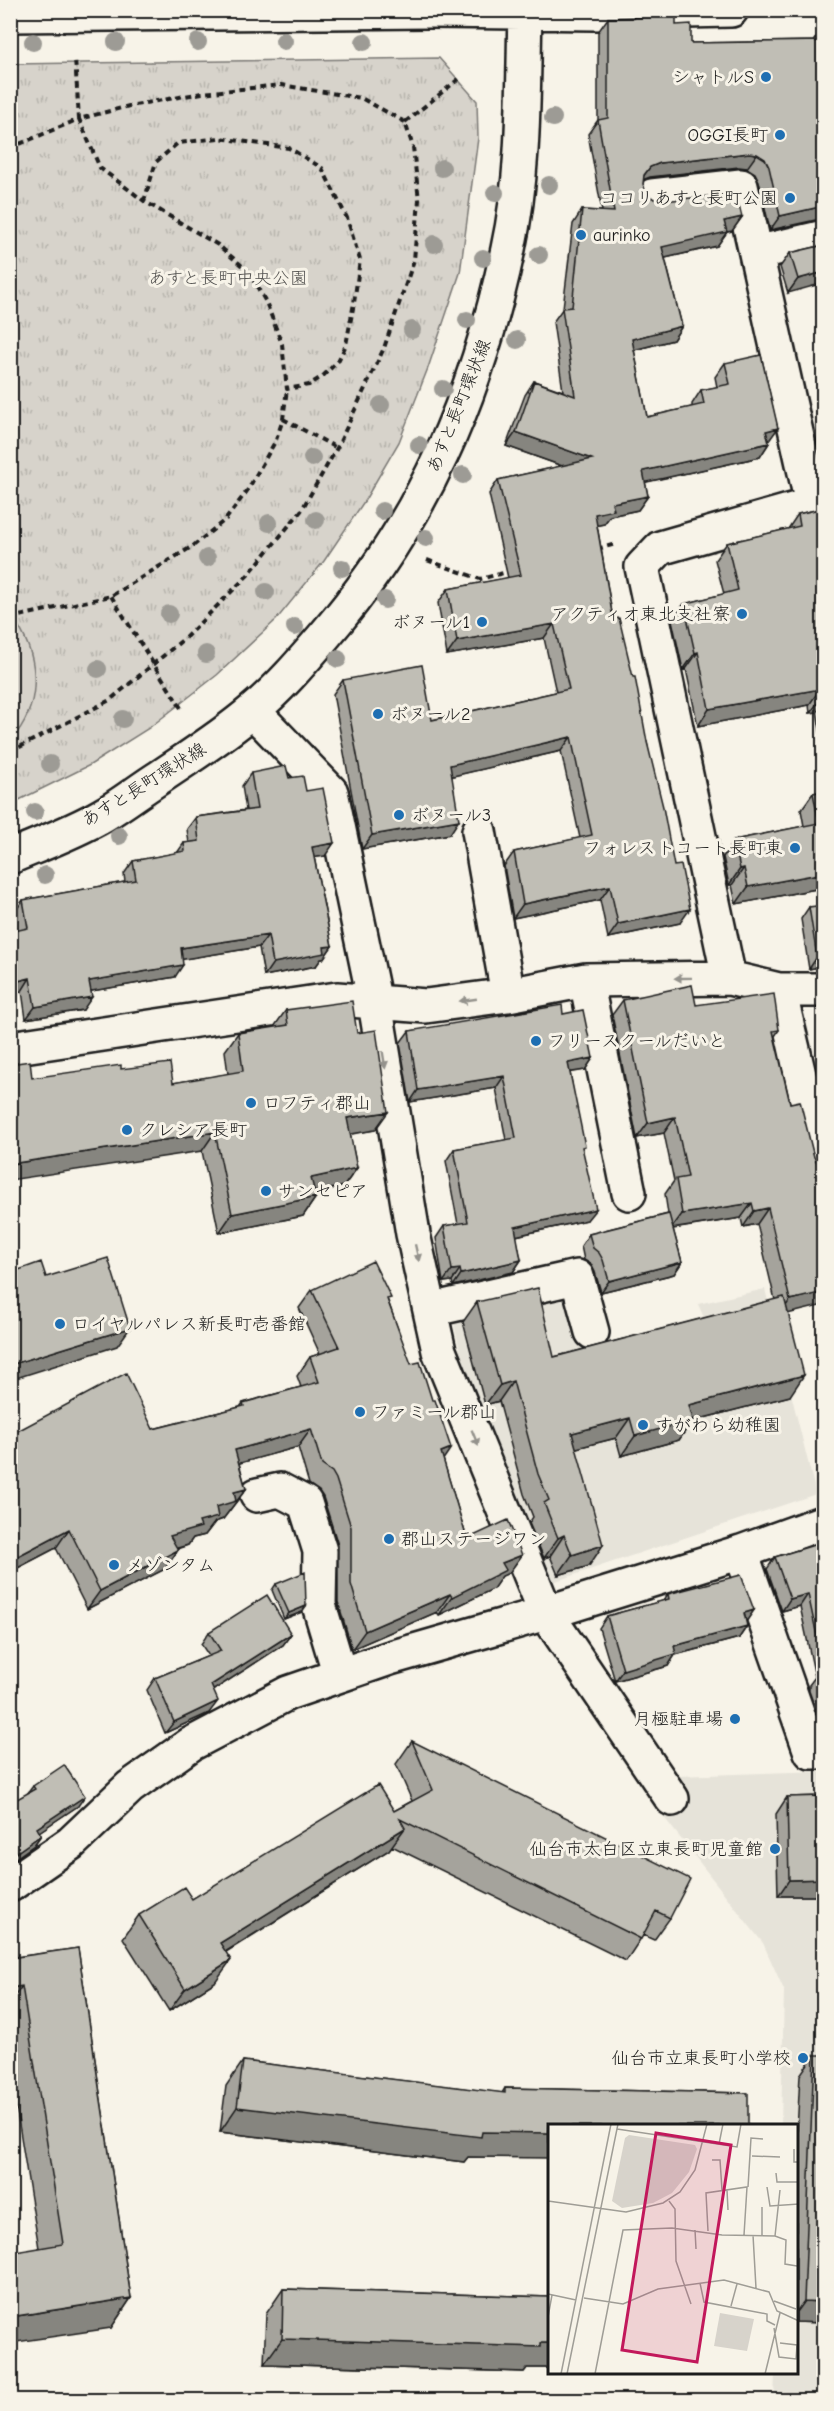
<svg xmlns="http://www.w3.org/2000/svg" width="834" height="2411" font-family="'Comic Neue','Klee One',sans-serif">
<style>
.built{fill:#e6e3d9}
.grass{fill:url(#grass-tufts);stroke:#7a7874;stroke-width:1.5}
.garden{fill:#d7d3cb;stroke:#7a7874;stroke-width:1.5}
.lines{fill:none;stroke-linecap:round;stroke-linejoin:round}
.minor-casing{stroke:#1c1c1c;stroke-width:38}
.path{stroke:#1c1c1c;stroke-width:4;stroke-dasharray:6 4.5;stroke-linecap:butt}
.minor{stroke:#f7f3e8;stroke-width:33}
.tree{fill:#9d9b95}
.wall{fill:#a5a39c;stroke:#1c1c1c;stroke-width:1.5}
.shaded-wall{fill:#86857f;stroke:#1c1c1c;stroke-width:1.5}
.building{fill:#c0beb5;stroke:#1c1c1c;stroke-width:1.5}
.oneway{fill:#94928c}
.poi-dot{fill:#1f6fb2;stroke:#f7f3e8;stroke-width:2}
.labels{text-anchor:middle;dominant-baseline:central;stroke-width:6;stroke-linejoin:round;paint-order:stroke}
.poi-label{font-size:18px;fill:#1c1c1c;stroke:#f7f3e8;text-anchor:start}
.park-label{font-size:18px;fill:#545351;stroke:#f7f3e8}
.street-label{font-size:18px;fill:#1c1c1c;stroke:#f7f3e8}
.inset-road{fill:none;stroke:#9f9d96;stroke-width:1.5}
.view{fill:#c2185b;fill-opacity:0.15;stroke:#c2185b;stroke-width:3}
.inset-edge{fill:none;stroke:#1c1c1c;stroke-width:3}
</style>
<defs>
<pattern id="grass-tufts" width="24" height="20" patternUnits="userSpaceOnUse" patternTransform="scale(1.5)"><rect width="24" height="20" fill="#d7d3cb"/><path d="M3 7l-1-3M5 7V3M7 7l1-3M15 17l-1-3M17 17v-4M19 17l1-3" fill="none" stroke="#b8b5ae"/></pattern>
</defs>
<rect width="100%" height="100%" fill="#f7f3e8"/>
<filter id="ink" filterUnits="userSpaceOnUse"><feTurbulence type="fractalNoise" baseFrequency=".0167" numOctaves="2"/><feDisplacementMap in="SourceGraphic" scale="12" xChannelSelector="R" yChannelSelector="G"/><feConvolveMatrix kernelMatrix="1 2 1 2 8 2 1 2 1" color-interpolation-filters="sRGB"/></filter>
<g filter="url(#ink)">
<!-- built -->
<path class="built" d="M765 1289 816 1494 553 1582 464 1368 451 1312 547 1292 573 1307 584 1350 704 1318 698 1304Z
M823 1771V2400H774L775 2374H796V2126H781L784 1990 763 1943 663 1816 690 1795 677 1776Z"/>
<!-- grass -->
<path class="grass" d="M439 58 477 101 478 138 460 273 428 368 399 442 365 500 324 561 276 620 217 675 149 728 90 765 11 804V64Z"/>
<!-- garden -->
<path class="garden" d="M11 624H17C41 661 41 707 11 740Z"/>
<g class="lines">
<!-- minor casing -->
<g class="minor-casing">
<path id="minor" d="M10 15 430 11 594 13 731 10
M652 196 741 186 812 504
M756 253 824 237
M253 711 331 792 375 1003 413 1234 439 1351 546 1613 672 1799
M479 831 508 995
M10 857C41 844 74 832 103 815 122 804 141 789 160 777 191 756 223 736 251 712 279 689 302 662 325 635 423 521 477 396 508 249 525 171 523 90 525 10
M729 978 642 567 660 548 824 501
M586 980 629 1193
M779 990 821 1168
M10 1048 337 999 426 1006 508 995 586 980 729 978 779 990H824
M430 1310 577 1277 592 1332
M257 1495 280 1490 305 1503 320 1551 319 1605 340 1675
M741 1552 811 1752H824
M10 1885 71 1843 130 1787 191 1744 288 1693 390 1658 546 1613 741 1552 824 1522"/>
</g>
<!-- path -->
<path class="path" d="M405 122 460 78
M10 148 79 119 75 58
M283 419 337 448
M597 549 616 544
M427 560 480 579 511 571
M111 596 181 708
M10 618 111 596 193 546 226 519 247 491 276 440 283 419 287 389
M10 752 110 700 186 637 248 575 301 511 337 448 384 348 414 260 419 200 413 147 405 122 361 98 281 85 202 93 129 106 79 119 100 168 144 201 218 245 248 271 266 302 282 344 287 389 309 385 323 376 338 361 346 345 354 303 360 260 347 218 322 168 289 148 219 138 178 143 156 162 144 201"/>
<!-- minor -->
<use href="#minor" class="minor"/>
</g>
<!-- trees -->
<g class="tree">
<circle cx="284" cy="41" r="9"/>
<circle cx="33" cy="42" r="9"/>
<circle cx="116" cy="42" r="9"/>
<circle cx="198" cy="42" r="9"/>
<circle cx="364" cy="42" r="9"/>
<circle cx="553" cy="118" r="9"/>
<circle cx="442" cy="168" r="9"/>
<circle cx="549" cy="185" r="9"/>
<circle cx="495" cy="193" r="9"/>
<circle cx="434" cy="244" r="9"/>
<circle cx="539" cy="255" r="9"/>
<circle cx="483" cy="258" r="9"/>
<circle cx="467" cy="320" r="9"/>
<circle cx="412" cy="330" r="9"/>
<circle cx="517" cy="340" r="9"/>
<circle cx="443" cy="389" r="9"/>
<circle cx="381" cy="405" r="9"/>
<circle cx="419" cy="445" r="9"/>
<circle cx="312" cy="458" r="9"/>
<circle cx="463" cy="475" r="9"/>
<circle cx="382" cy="511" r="9"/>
<circle cx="316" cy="520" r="9"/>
<circle cx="269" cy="523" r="9"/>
<circle cx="426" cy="538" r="9"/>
<circle cx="207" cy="558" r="9"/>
<circle cx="342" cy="568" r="9"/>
<circle cx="266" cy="592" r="9"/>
<circle cx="385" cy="600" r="9"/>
<circle cx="169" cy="614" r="9"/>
<circle cx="295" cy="627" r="9"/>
<circle cx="206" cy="654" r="9"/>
<circle cx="338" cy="659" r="9"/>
<circle cx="98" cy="669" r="9"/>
<circle cx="123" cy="719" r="9"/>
<circle cx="50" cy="764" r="9"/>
<circle cx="35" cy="812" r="9"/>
<circle cx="119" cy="836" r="9"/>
<circle cx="45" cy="875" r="9"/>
</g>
<!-- wall -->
<path class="wall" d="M608 18 676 25 691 43 814 41V40L824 27V219H820L770 230 759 181 755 173 747 168 739 167 650 177 644 180 643 184 646 193 654 199 742 217 732 231 727 232 717 246 665 258 682 326 673 340 634 350 647 417 692 407V404L701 390 717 387 715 377 725 363 769 443 760 457 645 482 648 496 638 510 610 516 604 524 597 525 613 619 647 742 680 923 608 938 600 900 513 918 504 866 514 852 580 838 561 751 452 776 450 834 362 849 333 694 343 680 432 720 556 692 544 638 447 655 438 603 448 589 508 578 489 494 498 480 562 466 506 446 525 395 534 381 563 391 553 322 563 308 573 224 582 210 602 211 588 134 598 120V32Z
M824 245 788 293 780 267 790 253Z
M824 508V753L817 712 810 713 809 705 698 726 686 669 683 670 672 620 684 604 724 594 715 560 727 543 788 529 798 514Z
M251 773 289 778 306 791 325 856 314 857 332 946 323 959H321L316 966 264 976 259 947 183 959 175 977 91 991 83 1010 26 1019 22 991 17 930 14 913 23 900 125 882 124 874 133 861 177 853 184 843H189L187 829 196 817 246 810 242 786Z
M824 791V879L816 889 736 904 732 885H729L723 857 734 840 804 826 801 810 813 793Z
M809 907 824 966 809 969 801 919Z
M623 1000 696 1005 779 1030 775 1036 790 1103 814 1157 819 1166 788 1313 790 1396 692 1421 679 1440 621 1456 616 1438 576 1448 589 1566 558 1575 550 1556 544 1558 529 1523 533 1517 524 1494 499 1401 485 1405 463 1322 477 1302 554 1357 775 1300 757 1224 743 1227 741 1218 673 1229 682 1262 674 1274 601 1292 595 1272 591 1264 584 1260 581 1246 589 1234 668 1214 665 1194 674 1181 664 1133 637 1138 612 1015Z
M286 1010 357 1033 375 1130 350 1134 357 1168 344 1186 315 1193 316 1197 303 1216 219 1233 202 1151 32 1078 121 1069 173 1083 228 1074 225 1051 238 1033 274 1027Z
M563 1014 593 1058 585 1070 570 1072 583 1150 587 1220 516 1236 521 1260 513 1272 453 1286 452 1281 443 1282 436 1238 444 1226 458 1224 446 1161 454 1149 506 1140 496 1088 410 1102 400 1043 409 1031Z
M312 1290 388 1301 443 1459 467 1539 522 1555 509 1573 502 1576 493 1589 439 1615 437 1612 352 1649 338 1602V1545L323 1497 319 1491 309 1484 298 1447 239 1463 246 1489 223 1519 215 1522 205 1535 193 1538 188 1545 177 1549 178 1550 165 1569 87 1609 56 1548 10 1572V1435L153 1429 240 1407 243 1403 301 1387 297 1376 310 1357 320 1354 299 1308Z
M824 1542V1727H822L809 1691V1685L815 1677 800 1606 782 1611 767 1569 775 1557Z
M276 1584 302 1612 284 1619 272 1590Z
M668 1594 754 1610 746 1621 747 1626 739 1638 675 1655 668 1666 615 1681 599 1628 607 1616 663 1601Z
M209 1632 291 1634 283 1645 213 1690 209 1713 165 1733 147 1690 155 1678 209 1656 201 1644Z
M412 1741 670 1918 654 1940 643 1935 626 1961 392 1846 389 1850 226 1952 215 1982 169 2011 123 1938 139 1915 192 1899 394 1811 412 1801 396 1764Z
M33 1786 78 1806 39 1832 41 1835 34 1845 27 1794Z
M824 1796V1896H778L776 1814 787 1797Z
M78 1948 131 2298 111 2328 39 2248 10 2069V1958Z
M814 2055 824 2323 796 2322V2151L800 2075Z
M243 2061 502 2093 505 2088 748 2093 468 2157 464 2162 220 2132 226 2086Z
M283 2289 549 2297V2368H527L524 2372 264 2364 266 2314Z"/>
<!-- shaded-wall -->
<path class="shaded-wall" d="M749 153 757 154 747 168 739 167 650 177 640 181 650 167 660 163Z
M824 206V219H820L770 230 780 216Z
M742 217 732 231 727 232 717 246 652 261 662 247 724 221Z
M824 272V283L788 293 798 279Z
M682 326 673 340 622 353 632 339Z
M778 428 768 442 766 431Z
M516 432 592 459 582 473 506 446Z
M769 443 760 457 633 485 643 471Z
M648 496 638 510 610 516 604 524 585 528 595 514 612 503Z
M554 624 544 638 447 655 457 641Z
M698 652 686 669 683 670 695 653Z
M820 689 809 705 698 726 709 709Z
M824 696V703L817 712 810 713 822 697Z
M571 737 561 751 440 779 450 765Z
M459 820 450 834 362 849 372 835Z
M334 843 325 856 303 859 312 847Z
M744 868 732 885H729L740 869Z
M824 873V879L816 889 736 904 748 887Z
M610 886 600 900 513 918 523 904Z
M690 909 680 923 608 938 618 924Z
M268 935 259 947 172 961 181 948Z
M332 946 323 959H321L316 966 264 976 273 963 324 947Z
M824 956V966L809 969 817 957Z
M183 965 175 977 80 993 89 981Z
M30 978 22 991 10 993V983Z
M92 997 83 1010 26 1019 35 1007Z
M593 1058 585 1070 560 1074 568 1063Z
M504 1076 496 1088 410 1102 418 1090Z
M388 1112 375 1130 334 1137 347 1118Z
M675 1117 664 1133 637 1138 648 1123Z
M215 1132 202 1151 10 1180V1164Z
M357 1168 344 1186 298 1196 311 1178Z
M316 1197 303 1216 219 1233 232 1214Z
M752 1203 741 1218 671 1229 682 1214Z
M768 1208 757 1224 743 1227 754 1211Z
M596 1209 587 1220 506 1238 515 1227Z
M521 1260 513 1272 453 1286 461 1274Z
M682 1262 674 1274 601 1292 609 1281Z
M460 1269 452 1281 443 1282 452 1270Z
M824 1292V1305L779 1316 790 1300Z
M130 1328 117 1346 10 1380V1365Z
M804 1375 790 1396 692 1421 679 1440 621 1456 635 1436 689 1405Z
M513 1381 499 1401 485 1405 500 1385Z
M630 1418 616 1438 557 1453 572 1433Z
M311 1429 298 1447 222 1468 235 1450Z
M451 1448 438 1467 441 1452Z
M246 1489 223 1519 215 1522 205 1535 193 1538 188 1545 157 1554 170 1536 199 1522 216 1507 234 1492Z
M69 1529 56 1548 10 1572V1568L18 1556Z
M564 1535 550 1556 544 1558 558 1538Z
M603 1545 589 1566 558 1575 572 1555Z
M178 1550 165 1569 87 1609 100 1591Z
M522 1555 509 1573 502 1576 493 1589 439 1615 452 1597 502 1563Z
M450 1594 437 1612 352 1649 365 1631Z
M808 1594 800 1606 782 1611 790 1599Z
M306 1606 302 1612 284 1619 289 1613Z
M754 1610 746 1622 744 1613Z
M747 1626 739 1638 675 1655 668 1666 615 1681 623 1670 674 1646Z
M291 1634 283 1645 203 1697 211 1685Z
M218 1701 209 1713 165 1733 174 1722Z
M85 1796 78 1806 30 1838 37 1828Z
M405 1828 389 1850 204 1965 220 1943Z
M41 1835 34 1845 10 1862V1857Z
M824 1879V1896H778L789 1880Z
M231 1960 215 1982 169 2011 185 1989Z
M22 1986 10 2003V1988Z
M237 2107 549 2133V2158L468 2157 464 2162 220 2132Z
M131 2298 111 2328 10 2343V2317Z
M804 2301 824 2302V2323L796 2322V2312Z
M282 2339 549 2343V2368H527L524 2372 264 2364Z"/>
<!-- building -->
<path class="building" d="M676 16V25L691 24V43L824 41V206L780 216 769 167 765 159 757 154 749 153 660 163 650 167 644 175 643 184 646 193 654 199 664 201 736 193 742 217 724 221 727 232 662 247 682 326 632 339 647 417 704 404 701 390 730 384 725 363 761 355 778 428 766 431 769 443 643 471 648 496 612 503 614 510 595 514 613 619 619 618 633 677H635L647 742 663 807 674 866 681 865 690 909 618 924 610 886 523 904 514 852 592 835 571 737 450 765 459 820 372 835 343 680 422 665 432 720 569 689 554 624 457 641 448 589 521 575 498 480 592 459 516 432 534 381 575 396 562 308 572 307 582 210 614 212 598 120 608 118V18Z
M824 245V272L798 279 790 253Z
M824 508V696L822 697 820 689 709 709 698 652 695 653 684 604 738 590 727 543 800 526 798 514Z
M286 766 289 778 303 776 306 791 323 788 334 843 312 847 332 946 324 947 325 953 273 963 268 935 181 948 183 965 89 981 92 997 35 1007 30 978 10 983V932L28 928 23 900 136 880 133 861 185 851 184 843 199 841 196 817 257 809 251 773Z
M824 791V844H823L821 832 824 849V873L748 887 744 868 740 869 734 840 819 823 813 793Z
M824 905V956L817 957 809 907Z
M692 985 696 1005 774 994 779 1030 773 1031 790 1103 800 1101 814 1157 819 1166 824 1169V1292L790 1300 768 1208 754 1211 752 1203 682 1214 676 1179 688 1177 675 1117 648 1123 623 1000Z
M352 1001 357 1033 376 1030 388 1112 347 1118 357 1168 311 1178 316 1197 232 1214 215 1132 10 1164V1064L30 1061 32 1078 121 1065V1069L170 1063 173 1083 243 1071 238 1033 288 1025 286 1010Z
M562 1005 563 1014 583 1010 593 1058 568 1063 585 1146 582 1147 596 1209 515 1227 521 1260 461 1274 460 1269 452 1270 444 1226 468 1222 454 1149 516 1138 504 1076 418 1090 409 1031Z
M669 1214 682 1262 609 1281 603 1260 599 1253 593 1248 589 1234Z
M10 1258 13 1272 41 1262 46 1277 108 1258 130 1328 10 1365Z
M373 1261 391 1298 387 1299 411 1364 420 1362 432 1400H435L451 1448 441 1452 467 1539 508 1520 522 1555 502 1563 506 1570 452 1597 450 1594 365 1631 351 1584V1527L336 1479 332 1472 322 1465 311 1429 235 1450 246 1489 234 1492 236 1501 216 1507 218 1517 199 1522 201 1527 170 1536 178 1550 100 1591 69 1529 18 1556 10 1542V1435L126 1373 153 1429 244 1406 243 1403 319 1382 310 1357 339 1347 312 1290Z
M538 1288 554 1357 784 1297 804 1375 689 1405 693 1420 635 1436 630 1418 572 1433 603 1545 572 1555 564 1535 558 1538 544 1503 549 1500 538 1474 513 1381 500 1385 477 1302Z
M824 1542V1669L808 1594 790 1599 775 1557Z
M305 1572 306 1606 289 1613 276 1584Z
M741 1575 754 1610 744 1613 747 1626 674 1646 676 1654 623 1670 607 1616 669 1599 668 1594Z
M267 1595 291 1634 211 1685 218 1701 174 1722 155 1678 221 1651 209 1632Z
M824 1673V1696L818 1679 817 1674Z
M412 1741 690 1879 670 1918 656 1911 641 1939 400 1819 405 1828 220 1943 231 1960 185 1989 139 1915 184 1887 192 1899 378 1785 394 1811 433 1790Z
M64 1765 85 1796 37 1828 41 1835 10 1857V1803L35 1789 33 1786Z
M824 1796V1879L789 1880 787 1797Z
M78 1948 131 2298 10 2317V2253L63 2244 22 1986 10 1988V1958Z
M814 2055H824V2302L804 2301Z
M243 2061 505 2093V2088L748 2093V2126H549V2133L482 2132 481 2137 237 2107Z
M283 2289 549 2297V2343H541V2347L282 2339Z"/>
<!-- one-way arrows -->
<defs><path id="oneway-solid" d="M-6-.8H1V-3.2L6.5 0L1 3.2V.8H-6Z" transform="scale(1.5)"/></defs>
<g class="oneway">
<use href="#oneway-solid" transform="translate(683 978) rotate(179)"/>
<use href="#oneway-solid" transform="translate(468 1000) rotate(172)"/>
<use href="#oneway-solid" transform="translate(384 1060) rotate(81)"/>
<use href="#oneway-solid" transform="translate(417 1253) rotate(77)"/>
<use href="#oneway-solid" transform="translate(475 1438) rotate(68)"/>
</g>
</g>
<!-- markers -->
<g class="poi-dot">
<circle cx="766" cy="77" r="6"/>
<circle cx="780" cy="135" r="6"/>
<circle cx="790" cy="198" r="6"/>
<circle cx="581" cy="235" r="6"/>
<circle cx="742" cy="614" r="6"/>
<circle cx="482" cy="622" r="6"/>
<circle cx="378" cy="714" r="6"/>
<circle cx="399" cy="815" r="6"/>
<circle cx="795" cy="848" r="6"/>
<circle cx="536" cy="1041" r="6"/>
<circle cx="251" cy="1103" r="6"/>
<circle cx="127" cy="1130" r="6"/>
<circle cx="266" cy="1191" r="6"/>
<circle cx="60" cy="1324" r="6"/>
<circle cx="360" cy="1412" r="6"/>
<circle cx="643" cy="1425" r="6"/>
<circle cx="389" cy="1539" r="6"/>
<circle cx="114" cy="1565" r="6"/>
<circle cx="735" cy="1719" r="6"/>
<circle cx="775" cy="1849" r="6"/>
<circle cx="803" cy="2058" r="6"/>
</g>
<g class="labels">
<!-- poi labels -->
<g class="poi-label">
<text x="754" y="77" text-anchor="end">シャトルS</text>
<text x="768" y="135" text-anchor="end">OGGI長町</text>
<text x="778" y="198" text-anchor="end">ココリあすと長町公園</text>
<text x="593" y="235">aurinko</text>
<text x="730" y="614" text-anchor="end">アクティオ東北支社寮</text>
<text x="470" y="622" text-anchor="end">ボヌール1</text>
<text x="390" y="714">ボヌール2</text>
<text x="411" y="815">ボヌール3</text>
<text x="783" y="848" text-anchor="end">フォレストコート長町東</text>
<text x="548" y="1041">フリースクールだいと</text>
<text x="263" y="1103">ロフティ郡山</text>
<text x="139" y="1130">クレシア長町</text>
<text x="278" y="1191">サンセピア</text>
<text x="72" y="1324">ロイヤルパレス新長町壱番館</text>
<text x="372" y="1412">ファミール郡山</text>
<text x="655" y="1425">すがわら幼稚園</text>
<text x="401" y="1539">郡山ステージワン</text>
<text x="126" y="1565">メゾンタム</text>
<text x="723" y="1719" text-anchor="end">月極駐車場</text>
<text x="763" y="1849" text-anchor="end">仙台市太白区立東長町児童館</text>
<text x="791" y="2058" text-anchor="end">仙台市立東長町小学校</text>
</g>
<!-- park labels -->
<g class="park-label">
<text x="228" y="278">あすと長町中央公園</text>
</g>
<!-- street labels -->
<g class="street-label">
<text transform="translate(459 406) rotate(-68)">あすと長町環状線</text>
<text transform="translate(144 785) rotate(-32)">あすと長町環状線</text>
</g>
</g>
<!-- overview -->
<g transform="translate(548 2124)">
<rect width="250" height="250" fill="#f7f3e8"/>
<path d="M81 11 147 21 149 25 141 48 124 69 105 79 74 84 64 77 77 14Z" fill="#d7d3cb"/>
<path d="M172 189 206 195 199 227 166 222Z" fill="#d7d3cb"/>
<path class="inset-road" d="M69 5 189 23 193 0M171 20 175 0M246 25V38H251M204 32 232 33M164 36H172L174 66M228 49 229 58H251M200 63 203 14 215 15M219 63 222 82 251 80M179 66 180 86M0 77 78 88 115 79 132 68 147 46 159 0M121 77 127 85 128 137 143 180M147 106 148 125M160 107 158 69 199 63 196 111M205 111 208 164M214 111V83M227 112 232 66M152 159 156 178 219 190V197L227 201M0 170 28 176M36 174 75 180 110 165 176 156 221 168 229 187 251 197M226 177 248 185M183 182 189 160M0 193 4 171M226 204 231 233 248 235 249 221 232 219M13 250 63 0M19 250 70 0M47 250 75 106 124 104 174 111 227 112 238 116 237 140 249 142M217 250 232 189"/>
<path class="view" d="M108 9 183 21 149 238 74 226Z"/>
<rect width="250" height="250" class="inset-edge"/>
</g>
<!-- margin -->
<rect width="834" height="2411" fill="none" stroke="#f7f3e8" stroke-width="36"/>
<rect x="18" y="18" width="798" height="2375" fill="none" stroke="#1c1c1c" stroke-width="2" filter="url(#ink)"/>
</svg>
